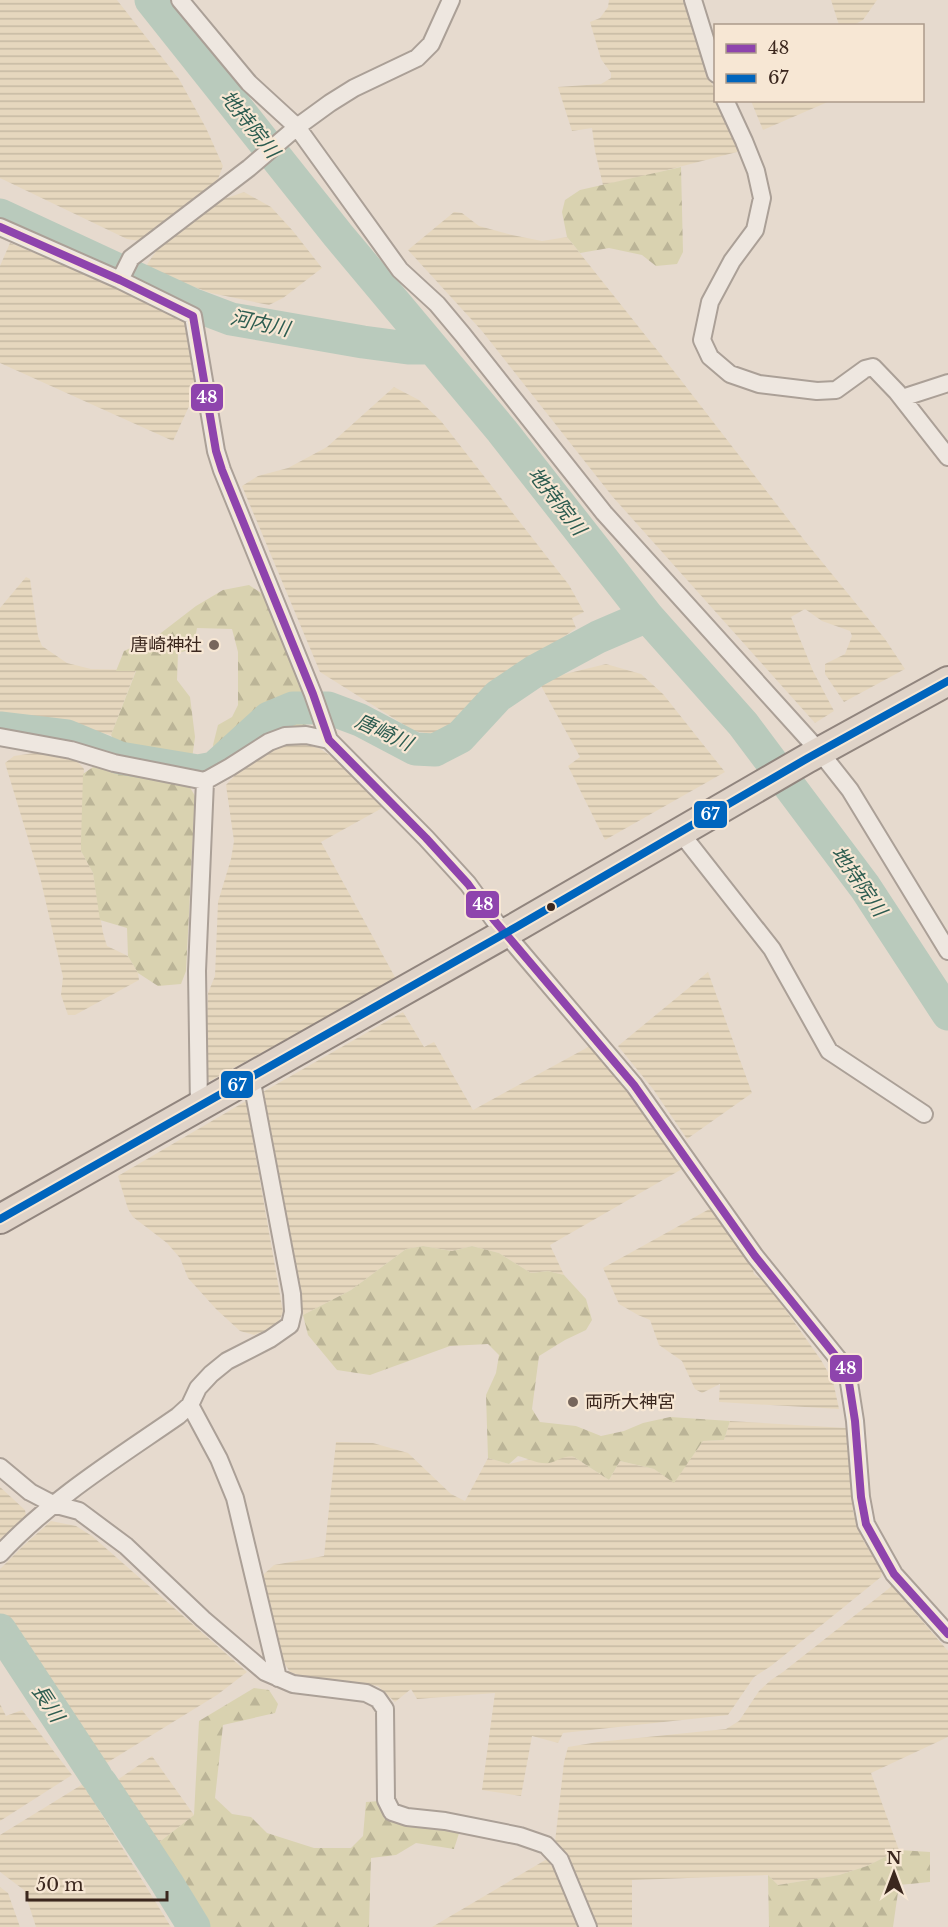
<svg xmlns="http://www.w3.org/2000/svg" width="948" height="1927" font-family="'Libre Baskerville','Noto Sans JP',serif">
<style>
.farmland{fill:url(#farmland-rules)}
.forest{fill:url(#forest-firs)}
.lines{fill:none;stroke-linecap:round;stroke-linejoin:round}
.river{stroke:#b9cabc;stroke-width:33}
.minor-casing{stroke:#aba097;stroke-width:20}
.trunk-casing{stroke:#91857e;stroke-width:32}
.minor{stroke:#eee7e0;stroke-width:16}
.trunk{stroke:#dfd3c8;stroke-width:28}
.bus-1-casing{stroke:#f7e7d4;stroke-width:12}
.bus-2-casing{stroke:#f7e7d4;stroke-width:12}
.bus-1{stroke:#8e44ad;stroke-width:8}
.bus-2{stroke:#0065bd;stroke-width:8}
.poi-dot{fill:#77665c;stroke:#f7e7d4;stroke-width:2}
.bus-dot{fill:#3b271e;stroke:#f7e7d4;stroke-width:2}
.labels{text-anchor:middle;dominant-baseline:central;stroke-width:4.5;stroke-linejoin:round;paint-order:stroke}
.poi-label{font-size:18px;fill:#3b271e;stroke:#f7e7d4;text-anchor:end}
.water-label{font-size:20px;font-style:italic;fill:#2c5c50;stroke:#f7e7d4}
.line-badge{stroke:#f7e7d4;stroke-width:2}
.badge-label{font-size:16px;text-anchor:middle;font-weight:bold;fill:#fff}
</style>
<defs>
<pattern id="farmland-rules" width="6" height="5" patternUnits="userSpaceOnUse" patternTransform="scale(1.5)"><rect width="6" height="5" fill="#e6d7be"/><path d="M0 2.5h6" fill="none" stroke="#c6b9a3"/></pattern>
<pattern id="forest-firs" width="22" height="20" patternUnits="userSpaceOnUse" patternTransform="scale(1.5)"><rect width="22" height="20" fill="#d9d2b0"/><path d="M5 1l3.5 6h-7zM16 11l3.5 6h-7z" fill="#bbb497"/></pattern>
</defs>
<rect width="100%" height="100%" fill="#e6dace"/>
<!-- farmland -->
<path class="farmland" d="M0 0H117L179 79 206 128 223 166 218 179 203 195 140 241 127 239 0 178Z
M609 0H687L715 93 716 100 718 101 738 146 737 152 640 177 603 185 595 151 592 128 572 131 558 87 601 84 611 78V73L601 59 590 22 600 18 608 7Z
M831 0H877L863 20 852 26 839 25Z
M751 101H830L763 130Z
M244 192 271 207 293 231 322 268 283 298 269 305 211 293 169 278 146 266 156 251 215 202Z
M454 212 462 213 479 226 512 235 542 241 567 237 677 375 805 541 885 639 905 669 844 702 825 674V664L845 654 852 636 850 631 822 621 805 609 791 617 813 671 834 711 815 723 612 496 482 331 408 250Z
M10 243 116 286 185 318 197 389 173 441 0 363V266Z
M394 387 419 400 441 421 569 585 584 612 572 618 576 628 551 646 518 664 485 694 462 718 447 730 436 735 414 731 320 672 242 486 258 476 288 468 327 447Z
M26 577 30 579 38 636 42 646 67 663 91 669 136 670 111 735 66 725 0 719V608Z
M606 664 641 674 663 694 725 772 605 840 568 766 580 757 540 684 561 675Z
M298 743 319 748 346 766 384 807 321 842 396 979 210 1081 205 1076 208 993 215 976 218 902 231 859 234 841 226 785 239 771 256 758 280 745Z
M35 753 63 756 78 762 84 769 81 851 93 873 103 933 107 946 128 956 138 973 139 980 75 1015H68L61 995 63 977 41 881 5 763 14 756Z
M708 972 752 1093 687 1139 653 1089 618 1046Z
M403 1012 424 1047 434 1042 473 1110 590 1046 640 1107 682 1169 550 1245 564 1275 548 1271 531 1273 499 1253 472 1246 452 1251 423 1246 406 1249 351 1290 303 1315 261 1093Z
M246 1101 283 1312 277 1326 254 1335 240 1331 216 1309 188 1278 180 1258 167 1243 133 1217 128 1209 118 1176Z
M713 1207 752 1265 754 1274 768 1285 821 1360 833 1381 839 1409 719 1402 720 1384 702 1393 695 1389 682 1361 659 1345 650 1320 638 1315 619 1304 603 1268Z
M730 1421 847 1428 853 1511 863 1540 882 1571 881 1577 771 1666 754 1677 728 1715 563 1733 558 1743 532 1736 521 1796 482 1790 495 1693 417 1699 411 1689 395 1702 378 1686 301 1676 290 1672 283 1661 263 1575 274 1565 324 1556 336 1442 373 1443 408 1453 451 1494 465 1501 488 1458 509 1464 530 1459 549 1463 567 1455 574 1457 609 1480 620 1461 654 1469 674 1482 703 1441 724 1440Z
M0 1487 25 1510 26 1516 0 1539Z
M51 1521 76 1526 92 1536 247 1672 217 1695 100 1767 0 1614V1569L23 1546Z
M892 1586 948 1651V1737L871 1773 899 1850 867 1866 839 1875 778 1885 768 1875 632 1880V1927H596L581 1886 565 1855 555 1842 564 1762 568 1747 598 1742 726 1729 739 1721 759 1691 771 1680 783 1672Z
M0 1704 6 1716 22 1710 72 1775 0 1821Z
M152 1756 194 1815 153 1847 110 1785Z
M83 1784 171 1927H36L24 1890 0 1872V1835Z
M547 1859 555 1871 578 1927H432Z
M0 1887 8 1893 20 1927H0Z"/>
<!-- forest -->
<path class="forest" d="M681 167 683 252 677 264 656 266 642 255 609 248 580 253 567 237 562 212 565 200 580 190Z
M249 585 264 595 315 722 263 736H238L223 753 216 757 213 745 218 725 232 717 238 705V652L232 629 197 628 193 649 178 653 177 680 190 697 195 737 192 759 120 750 111 735 136 671H116L124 651 157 636 196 606 223 590Z
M93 767 188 784 195 796 186 971 181 984 158 986 138 973 128 956 127 928 100 920 93 873 81 851V841L83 774Z
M423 1246 452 1251 472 1246 499 1253 531 1273 548 1271 564 1275 586 1299 592 1320 586 1330 565 1340 539 1356 532 1409 540 1422 576 1426 601 1436 624 1431 643 1423 670 1417 730 1421 724 1440 703 1441 674 1483 654 1469 620 1461 609 1480 574 1457C564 1455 559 1461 549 1463 540 1465 527 1458 518 1456L509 1464 488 1458 486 1395 496 1373 499 1355 488 1344 450 1346 370 1375 337 1370 308 1335 303 1315 351 1290 406 1249Z
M254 1688 269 1690 278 1704 275 1713 223 1725 215 1798 232 1814 251 1817 267 1833 314 1848H351L363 1836 366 1802 379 1801 460 1830 454 1849 416 1843 396 1855 371 1858 369 1927H203L153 1847 194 1815 199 1721Z
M899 1850 930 1852V1882L899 1885 893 1927H769L768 1875 778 1885 839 1875 867 1866Z"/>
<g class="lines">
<!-- river -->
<path class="river" d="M151 0 338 235 502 431 647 616 743 724 865 887 948 1014
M0 215 194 305 231 319 363 342 408 348H432
M0 728 67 736 120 758 198 771 214 768 269 718 293 708H328L360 720 415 749 435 750 460 737 498 696 535 671 598 637 647 616
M0 1630 96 1776
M101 1783 167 1883 194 1927"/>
<!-- minor casing -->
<g class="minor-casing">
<path id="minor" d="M180 0 249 83 297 127 400 270 437 304 463 335 604 513 820 752 850 790 948 951
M693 0 716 74
M725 100 744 141 756 171 762 198 755 230 732 261 710 302 702 340 710 357 730 374 759 384 817 391 836 390 865 369 873 367 897 392 948 457
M0 227 120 280 193 316 216 451 222 470 313 694 329 740 426 838 468 884 494 920 634 1085 755 1256 847 1370 855 1421 861 1497 866 1524 894 1574 948 1634
M120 280 131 258 249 168 297 127 330 103 354 88 417 58 431 44 451 0
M902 398 948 383
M0 737 71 750 114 763 205 781 230 767 269 742 285 736 306 735 329 740
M680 832 772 949 829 1051 924 1114
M199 1107 197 971 205 781
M190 1405 219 1459 235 1498 278 1678
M0 1467 30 1492 53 1504 79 1511 126 1546 203 1619 265 1672 293 1684 366 1693 378 1699 385 1709 386 1800 392 1812 407 1817 445 1821 520 1836 546 1845 560 1860 588 1927
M0 1554C51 1499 116 1459 178 1416L190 1405 198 1388 211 1374 227 1361 270 1339 290 1325 293 1312 292 1294 251 1077"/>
</g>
<!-- trunk casing -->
<g class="trunk-casing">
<path id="trunk" d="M0 1219 518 926 808 758 948 681"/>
</g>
<!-- minor -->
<use href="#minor" class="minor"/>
<!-- trunk -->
<use href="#trunk" class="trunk"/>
<!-- bus-1 casing -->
<g class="bus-1-casing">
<path id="bus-1" d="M0 227 120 280 193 316 216 451 222 470 313 694 329 740 426 838 468 884 494 920 634 1085 755 1256 847 1370 855 1421 861 1497 866 1524 894 1574 948 1634"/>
</g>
<!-- bus-2 casing -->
<g class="bus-2-casing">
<path id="bus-2" d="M0 1219 518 926 808 758 948 681"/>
</g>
<!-- bus-1 -->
<use href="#bus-1" class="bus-1"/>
<!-- bus-2 -->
<use href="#bus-2" class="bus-2"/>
</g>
<!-- markers -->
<g class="poi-dot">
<circle cx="214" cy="645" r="6"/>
<circle cx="573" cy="1402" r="6"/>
</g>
<circle class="bus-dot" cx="551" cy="907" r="5"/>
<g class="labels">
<!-- poi labels -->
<g class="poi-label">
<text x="202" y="645">唐崎神社</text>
<text x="585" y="1402" text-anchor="start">両所大神宮</text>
</g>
<!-- water labels -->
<g class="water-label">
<text transform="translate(250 124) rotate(51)">地持院川</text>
<text transform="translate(260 323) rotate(12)">河内川</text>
<text transform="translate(557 501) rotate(52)">地持院川</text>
<text transform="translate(384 732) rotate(25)">唐崎川</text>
<text transform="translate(859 881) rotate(55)">地持院川</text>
<text transform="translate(48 1703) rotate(57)">長川</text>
</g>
</g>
<g class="line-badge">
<rect x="190" y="383" width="34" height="29" rx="6" fill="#8e44ad"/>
<rect x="693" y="800" width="35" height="29" rx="6" fill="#0065bd"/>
<rect x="465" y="890" width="35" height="29" rx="6" fill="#8e44ad"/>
<rect x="220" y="1070" width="34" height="29" rx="6" fill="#0065bd"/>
<rect x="829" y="1354" width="34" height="29" rx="6" fill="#8e44ad"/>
</g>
<g class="badge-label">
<text x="207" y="403">48</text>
<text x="710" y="820">67</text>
<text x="483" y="910">48</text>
<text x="237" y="1091">67</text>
<text x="846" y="1374">48</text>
</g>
<!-- legend -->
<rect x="714" y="24" width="210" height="78" fill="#f7e7d4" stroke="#ac9a8b" stroke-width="1.5"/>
<rect x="726" y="44" width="30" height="9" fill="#8e44ad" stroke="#ac9a8b" stroke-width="1.5"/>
<text x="768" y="54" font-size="18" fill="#3b271e">48</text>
<rect x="726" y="74" width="30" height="9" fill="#0065bd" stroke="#ac9a8b" stroke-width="1.5"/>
<text x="768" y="84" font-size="18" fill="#3b271e">67</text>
<!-- north arrow -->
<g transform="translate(894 1873)" stroke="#f7e7d4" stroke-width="4.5" paint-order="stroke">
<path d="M0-4.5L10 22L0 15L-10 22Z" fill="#3b271e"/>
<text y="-9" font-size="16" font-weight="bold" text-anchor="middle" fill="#3b271e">N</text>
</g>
<!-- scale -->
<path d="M27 1891v9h140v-9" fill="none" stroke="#3b271e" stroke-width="3"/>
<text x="36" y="1891" font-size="18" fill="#3b271e" stroke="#f7e7d4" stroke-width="4.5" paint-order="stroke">50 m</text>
</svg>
